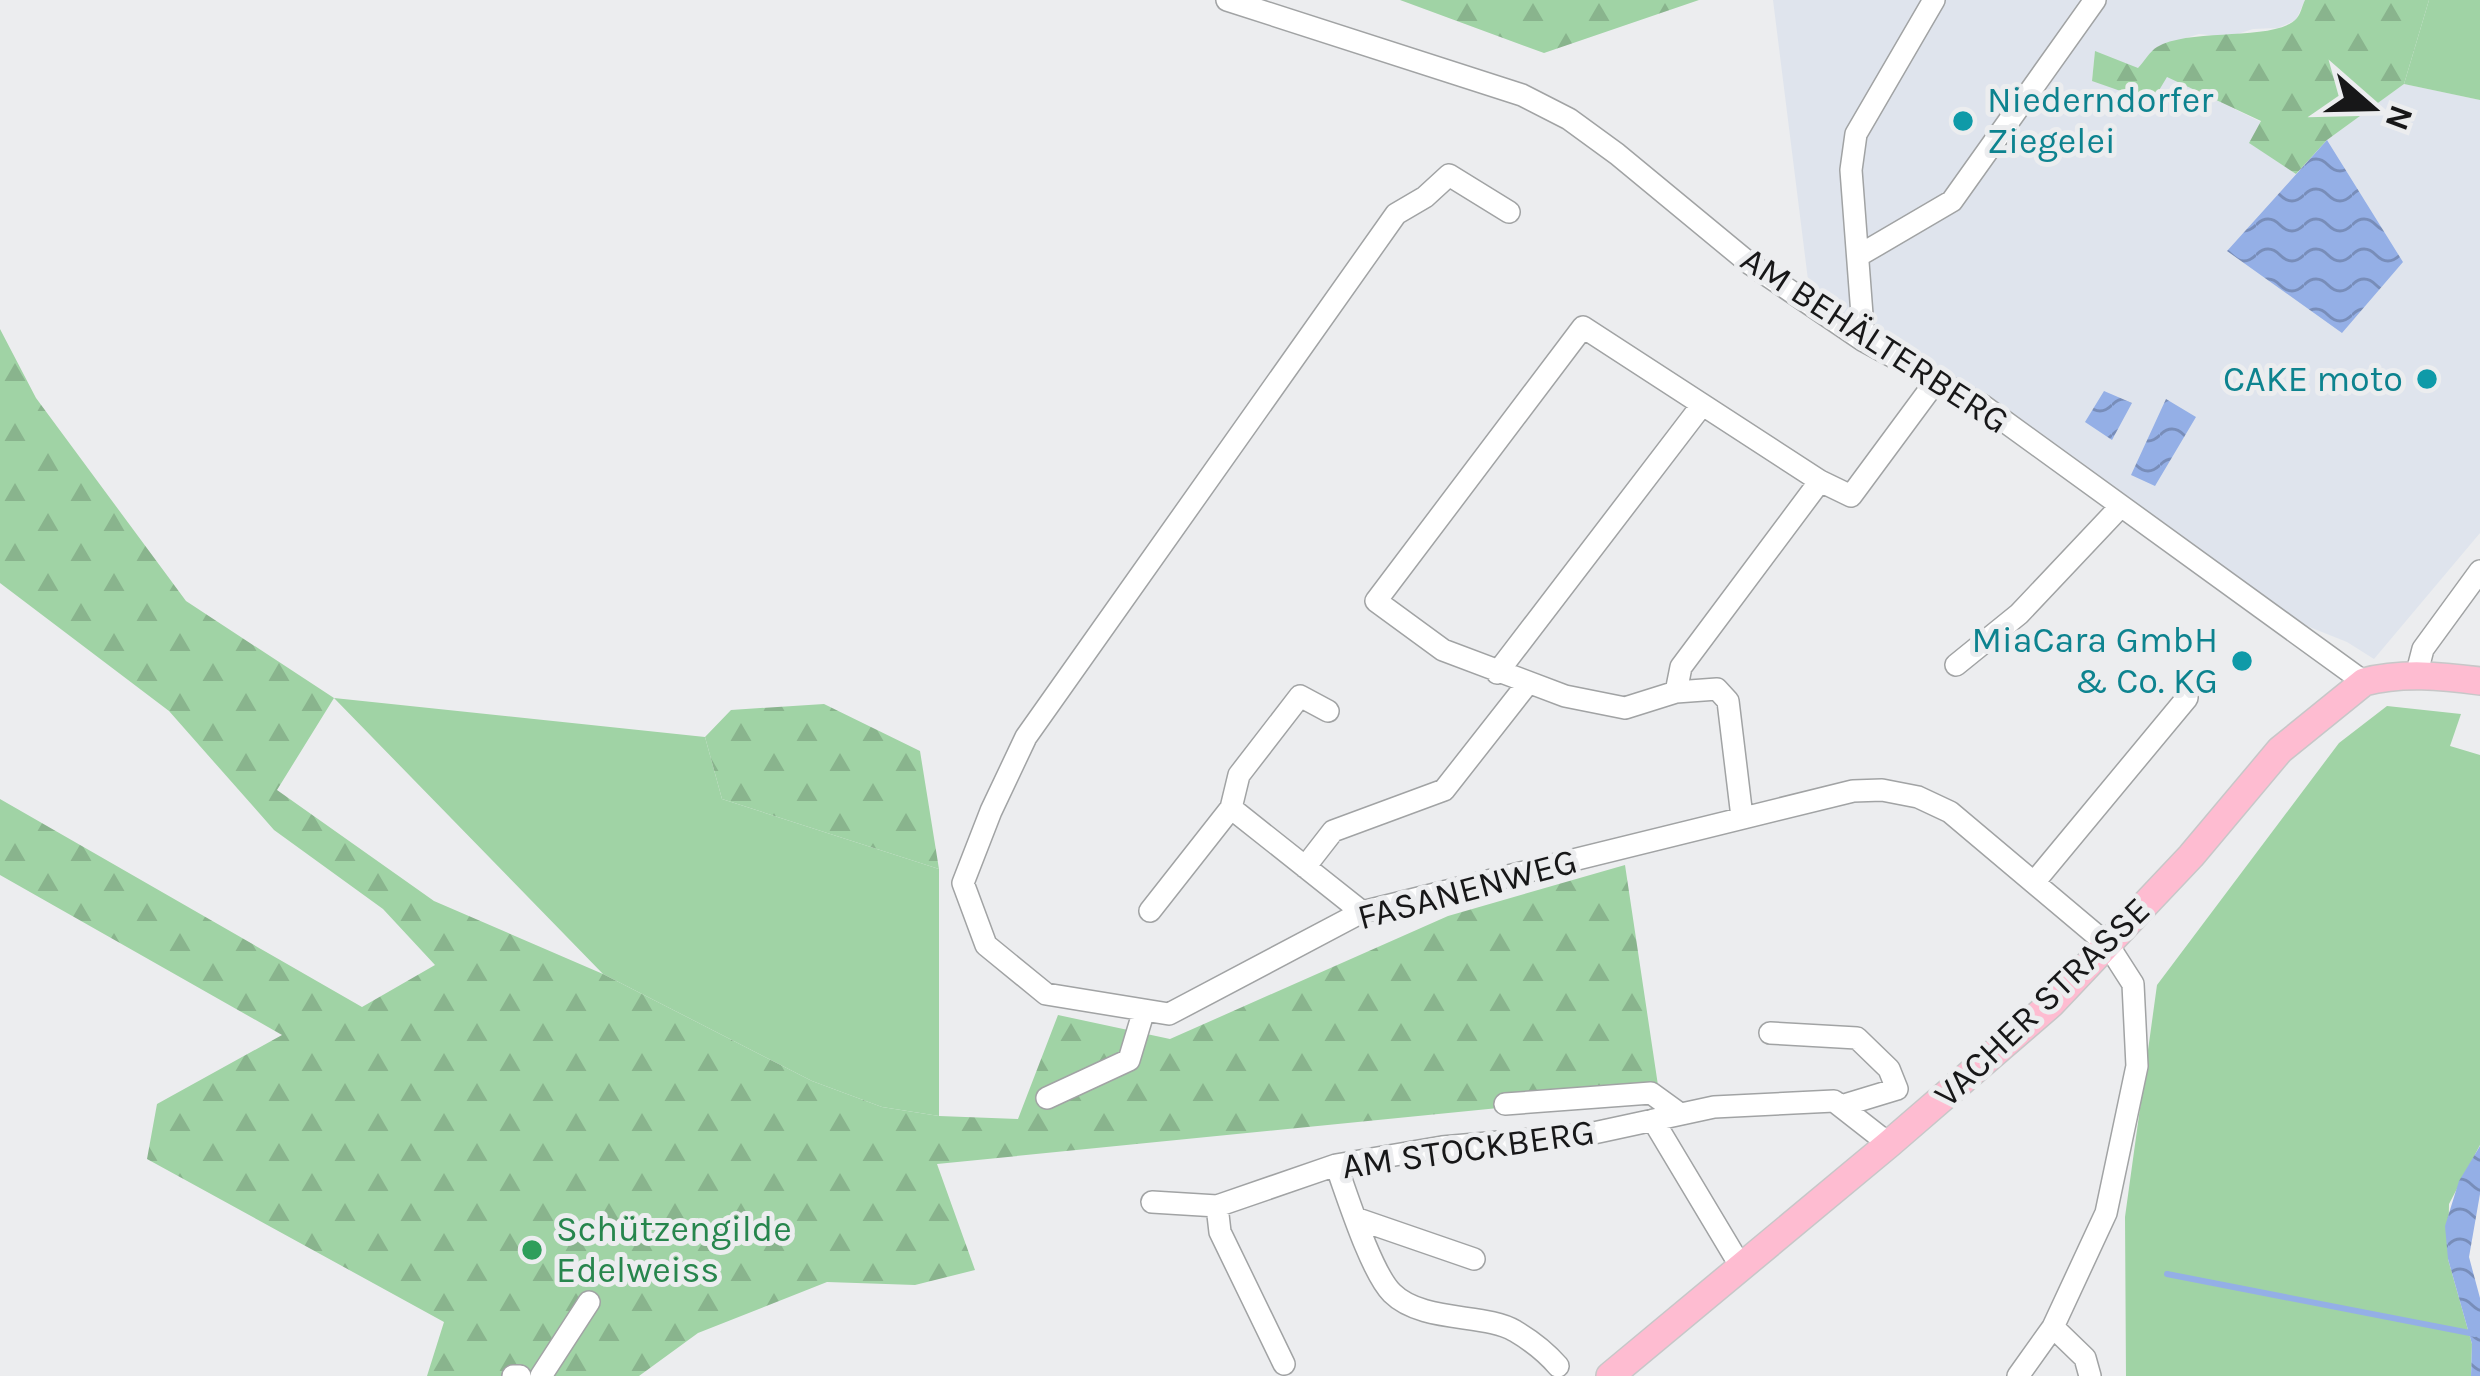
<svg xmlns="http://www.w3.org/2000/svg" width="2480" height="1376" font-family="Karla,sans-serif">
<style>
.built{fill:#dfe4ed}
.grass{fill:#a0d3a5}
.forest{fill:url(#forest-firs)}
.water{fill:url(#water-waves)}
.lines{fill:none;stroke-linecap:round;stroke-linejoin:round}
.stream{stroke:#94afe6;stroke-width:6}
.minor-casing{stroke:#a1a3a4;stroke-width:24}
.major-casing{stroke:#c7c7c8;stroke-width:30}
.minor{stroke:#fff;stroke-width:21}
.major{stroke:#febcd1;stroke-width:27}
.culture-dot{fill:#0f9aa8;stroke:#ecedef;stroke-width:4.5}
.leisure-dot{fill:#2e9e5b;stroke:#ecedef;stroke-width:4.5}
.labels{text-anchor:middle;dominant-baseline:central;stroke-width:10;stroke-linejoin:round;paint-order:stroke}
.culture-label{font-size:36px;fill:#0d838f;stroke:#ecedef;text-anchor:end}
.street-label{font-size:36px;fill:#171718;stroke:#ecedef}
.leisure-label{font-size:36px;fill:#27864d;stroke:#ecedef;text-anchor:start}
</style>
<defs>
<pattern id="forest-firs" width="22" height="20" patternUnits="userSpaceOnUse" patternTransform="scale(3)"><rect width="22" height="20" fill="#a0d3a5"/><path d="M5 1l3.5 6h-7zM16 11l3.5 6h-7z" fill="#89b48d"/></pattern>
<pattern id="water-waves" width="16" height="10" patternUnits="userSpaceOnUse" patternTransform="scale(3)"><rect width="16" height="10" fill="#94afe6"/><path d="M0 5q4-4 8 0t8 0" fill="none" stroke="#788db9"/></pattern>
</defs>
<rect width="100%" height="100%" fill="#ecedef"/>
<!-- built -->
<path class="built" d="M1773 0H2305L2296 20 2278 28 2253 29 2228 37 2199 34 2157 47 2138 69 2095 52 2092 81 2167 76 2261 122 2250 143 2296 174 2227 251 2403 262 2327 140 2404 84 2480 100V533L2374 659 2347 642 2302 624 1984 395 1810 296Z"/>
<!-- grass -->
<path class="grass" d="M2429 0H2480V100L2404 84Z
M334 698 705 737 722 799 939 869V1116L882 1107 812 1081 603 974Z
M2387 706 2461 714 2450 746 2480 755V1145L2449 1204 2448 1259 2472 1344 2471 1376H2126L2125 1217 2157 985 2339 743Z"/>
<!-- forest -->
<path class="forest" d="M1400 0H1699L1544 53Z
M2305 0H2429L2404 84 2327 140 2296 174 2249 143 2261 121 2167 77 2152 102 2092 81 2095 51 2138 68C2144 62 2150 51 2157 47 2190 27 2277 42 2297 18 2301 13 2302 6 2305 0Z
M0 329 36 398 186 601 334 698 277 790 434 901 603 974 812 1081 882 1107 939 1116 1018 1119 1058 1015 1170 1039 1448 916 1625 865 1659 1092 937 1164 975 1270 915 1285 827 1282 698 1333 639 1376H427L444 1322 147 1159 157 1104 282 1035 0 875V799L362 1007 435 965 383 909 274 830 169 711 0 583Z
M824 704 920 751 939 869 722 799 705 737 731 710Z"/>
<!-- water -->
<path class="water" d="M2327 140 2403 262 2342 333 2227 251Z
M2104 391 2132 403 2112 440 2085 422Z
M2166 399 2196 417 2155 486 2131 475Z
M2480 1146V1194L2469 1257 2480 1298V1376H2471L2472 1344 2448 1259 2445 1226 2459 1181Z"/>
<g class="lines">
<!-- stream -->
<path class="stream" d="M2167 1274 2475 1334"/>
<!-- minor casing -->
<g class="minor-casing">
<path id="minor" d="M1227 0 1522 95 1569 119 1617 154 1749 263 1864 341 1982 405 2364 682
M1509 212 1449 175 1425 197 1396 214 1026 737 991 811 963 883 986 945 1046 994 1169 1014 1362 912 1853 791 1882 790 1918 797 1950 812 2108 945 2133 984 2137 1066 2106 1213 2053 1327 2018 1376
M1858 256 1952 201 2095 0
M1864 341 1851 170 1856 134 1934 0
M1956 665 2019 614 2121 506
M1497 673 1702 405
M2416 676 2423 649 2480 571
M1676 692 1681 667 1820 481
M1231 808 1362 912
M1742 817 1728 701 1717 689 1676 692 1625 708 1565 696 1443 650 1376 601 1583 327 1820 481 1851 496 1936 381
M1305 867 1333 831 1444 790 1528 683
M2036 880 2187 698
M1150 911 1231 808 1239 775 1300 696 1328 711
M1770 1033 1857 1038 1889 1069 1897 1089 1841 1106
M1047 1098 1129 1060 1144 1010
M1505 1104 1651 1093 1680 1114
M1653 1120 1741 1267
M1336 1165C1347 1195 1371 1272 1392 1293 1422 1323 1486 1313 1515 1331 1532 1341 1545 1351 1558 1366
M1152 1202 1217 1206 1336 1165 1442 1147 1589 1134 1714 1107 1834 1101 1889 1144
M1217 1206 1220 1232 1284 1364
M1355 1218 1474 1259
M2053 1327 2085 1358 2090 1376
M513 1376H520
M541 1376 589 1302"/>
</g>
<!-- major casing -->
<g class="major-casing">
<path id="major" d="M1610 1376 1889 1144 2051 1004 2191 856 2280 750 2364 682C2402 672 2442 676 2480 681"/>
</g>
<!-- minor -->
<use href="#minor" class="minor"/>
<!-- major -->
<use href="#major" class="major"/>
</g>
<!-- markers -->
<g class="culture-dot">
<circle cx="1963" cy="121" r="12"/>
<circle cx="2427" cy="379" r="12"/>
<circle cx="2242" cy="661" r="12"/>
</g>
<circle class="leisure-dot" cx="532" cy="1250" r="12"/>
<g class="labels">
<!-- culture labels -->
<g class="culture-label">
<text x="1987" y="100" text-anchor="start">Niederndorfer<tspan x="1987" dy="41">Ziegelei</tspan></text>
<text x="2403" y="379">CAKE moto</text>
<text x="2218" y="640">MiaCara GmbH<tspan x="2218" dy="41">&amp; Co. KG</tspan></text>
</g>
<!-- street labels -->
<g class="street-label">
<text transform="translate(1875 340) rotate(33)">AM BEHÄLTERBERG</text>
<text transform="translate(1467 889) rotate(-15)">FASANENWEG</text>
<text transform="translate(2042 1002) rotate(-44)">VACHER STRASSE</text>
<text transform="translate(1468 1149) rotate(-8)">AM STOCKBERG</text>
</g>
<!-- leisure labels -->
<g class="leisure-label">
<text x="556" y="1229">Schützengilde<tspan x="556" dy="41">Edelweiss</tspan></text>
</g>
</g>
<!-- north arrow -->
<g transform="translate(2372 108) rotate(110)" stroke="#ecedef" stroke-width="9" paint-order="stroke">
<path d="M0-9L21 45L0 30L-21 45Z" fill="#171718"/>
<text y="-18" font-size="33" font-weight="bold" text-anchor="middle" fill="#171718">N</text>
</g>
</svg>
